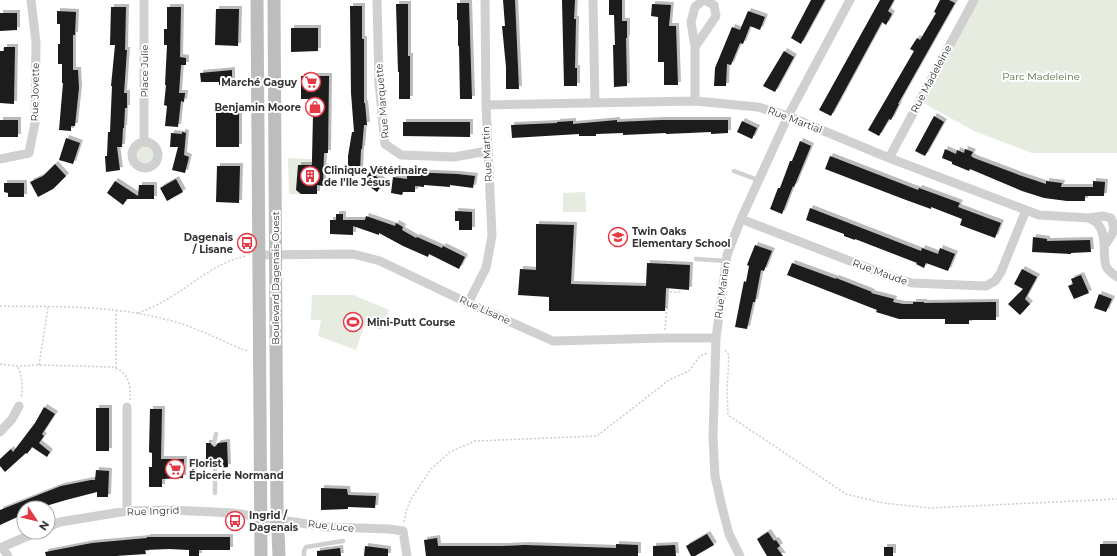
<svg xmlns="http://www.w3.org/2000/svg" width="1117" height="556" font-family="Montserrat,sans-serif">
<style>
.green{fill:#e6ecdf}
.building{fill:#1a1a1a;filter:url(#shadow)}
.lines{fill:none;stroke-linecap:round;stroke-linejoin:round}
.path{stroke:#cdcdcd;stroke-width:1.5;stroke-dasharray:2 2;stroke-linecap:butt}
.service{stroke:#d0d0d0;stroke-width:4.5}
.minor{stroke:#d0d0d0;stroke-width:9}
.secondary{stroke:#bdbdbd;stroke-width:13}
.labels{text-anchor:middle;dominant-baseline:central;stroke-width:4;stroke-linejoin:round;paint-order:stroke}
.street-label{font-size:10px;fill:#333;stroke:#fff}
.park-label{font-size:10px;fill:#56703f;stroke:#fff}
.poi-label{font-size:10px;font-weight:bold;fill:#333;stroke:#fff;text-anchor:start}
</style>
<defs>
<filter id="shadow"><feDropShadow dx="3" dy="-3" stdDeviation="0" flood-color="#0004"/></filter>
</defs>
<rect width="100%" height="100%" fill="#fff"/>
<!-- green -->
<path class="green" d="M974 0H1117V153H1032L974 131 920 101Z
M132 155a13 13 0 1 1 26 0a13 13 0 1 1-26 0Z
M288 158 312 159V165H298L296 190 301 194H289Z
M585 192 586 212H563V193Z
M312 295H353L389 310 382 330 365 324 356 350 318 336 321 320H311Z"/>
<!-- building -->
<path class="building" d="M503 0H515L519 89H506V67L502 26H505Z
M562 0H575L574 19H576L575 68H577V86H564Z
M609 0H622V21H627V38H626L627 86 614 87 613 45H615L614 15H609Z
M811 0H825L801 44 791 38Z
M880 0H894L888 11 892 14 886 25 882 22 831 116 819 110Z
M940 0H949L955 3 898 104H899L891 120 889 119 879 136 868 130 914 51 910 49 917 38 920 40 936 13 934 12Z
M457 3H469L472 99H460L459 46H458V20H457Z
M396 4H408V56H410V99H399V72H398Z
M652 4 671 5 669 26H676L678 85H664V62H658V17L651 16Z
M350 6H362V39H364V103H365L367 125H364L362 149H361L360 172H348V156L352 132H354L351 93Z
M111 7H126L125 50H127L124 93H127V108H125L124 128H123L122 147H117L120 170 106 172 105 156H107L108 132H110L112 86H111L115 45H110Z
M167 7H181L180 57 186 58V65H181L179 93H185L184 102 181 101 178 127 165 126 167 106 164 105 166 85H165L167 45H164V29H167Z
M216 9H239L238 46 215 45Z
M57 11 76 12 75 35H73V70H78L79 88 75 126H71V131L59 130 63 83H62V64H58V44H60V24H57Z
M748 11 765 17 760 30 750 26 743 44 740 43 731 65 727 64 726 86H714L715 68 732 27 740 30Z
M0 13H17V30L0 31Z
M291 28H318V51L291 52Z
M4 47H15L14 104 0 103V51H4Z
M784 51 794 57 775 92 763 86Z
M232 70V84L219 85V82H201L200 73Z
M301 76H329L328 153H324L323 186 317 185V194H301L296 190 298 165H312V159L313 115H310V99H301Z
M216 110H239V147H216Z
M934 116 944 122 925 156 915 151Z
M0 120H18V137H0Z
M617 120V122L661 120H728V133L711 134V132L666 134V133L623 135V133L596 134V136H579V134L512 138 511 125 557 123V122L573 121V124Z
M742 121 757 128 752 139 737 132Z
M403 122H470V137L403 136Z
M182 132 186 133 184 155 189 157 185 173 172 170 178 147H170L171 133 182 134Z
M66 138 80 143 73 164 59 160Z
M800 141 811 146 794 187 793 186 782 214 770 209 778 188H780L790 161H792Z
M945 149 956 154 957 150 964 153 965 149 973 152 971 156 974 158 1019 175 1046 184V181L1062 183 1061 187H1093V181L1105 182 1104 196H1085V201H1067L1044 198 1022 191 970 169 969 171 952 164V162L942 158Z
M830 156 918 190 919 188 960 203 958 207 1001 223 995 238 960 225 962 219 931 207V209L906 200 825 169Z
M55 164 66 176 53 189 38 197 30 182 43 176Z
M217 166H240L239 203 216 202Z
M370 172 384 182 377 192 363 182Z
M407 172 457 174 475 176 473 188 450 185V187L424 185V187L415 186V192H403L402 195 391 193 393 177 407 179Z
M176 179 183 192 167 201 160 188Z
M115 181 138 196 139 185H154V199H127L123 205 107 193Z
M4 183H24V197H8V193L4 192Z
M810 208 921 251 922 248 938 254 940 248 955 254 948 271 926 263 924 268 916 264 917 263 855 239V240L844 236V234L806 220Z
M455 211 472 212V230H459V221H455Z
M336 214H343V220H365L366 216 395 226 396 223 403 227 402 230 416 238 417 237 442 248 443 246 465 257 459 269 429 254 428 257 403 246 379 233V235L353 226V235L330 234V220H336Z
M536 224 574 225 571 284 646 286 647 263 690 265 689 290 666 288 665 311H549V297L518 295 520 269 536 270Z
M1033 237 1047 239V241L1090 240 1091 252 1071 253V254L1032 252Z
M755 245 772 251 764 271 761 270 755 302H753L747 329 735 327 744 281 746 282 749 266 747 265Z
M792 263 836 279V278L872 292 871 293 894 299 893 302 903 304H913V302H924V303L996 302V320H969V324H945V319H899L876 312 877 310 787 275Z
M1022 269 1037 277 1025 299 1030 304 1020 315 1008 304 1023 289 1014 284Z
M1081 275 1089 293 1074 299 1068 286 1073 284 1071 279Z
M1099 294 1112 299 1106 312 1094 308Z
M44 407 55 414 42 434 44 436 39 443 50 452 47 457 32 447 27 454 26 453 5 472 0 466V459L11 449 13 452 35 423Z
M96 408H109V451H96Z
M150 409H162L161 459H184L183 478 162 479V487H149V467H152V453L149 452Z
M227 442 228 467 219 468 217 465 215 464 211 468H206V443H210L214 447 216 446 218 443Z
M96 470 109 471 108 497H97V492L66 500 39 508H24V514L0 525V510L61 486 91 480H95Z
M321 488 347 489 348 495 376 496 375 508 348 507V509L321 510Z
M768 532 774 541 776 540 780 546 777 548 783 556H767L757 539Z
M707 534 714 545 695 556H691L686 546Z
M147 537H230V550H199V556H189V550L169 549 145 550 146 554 116 556H46L45 552 92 543 147 538Z
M437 538 438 546H501L525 545 616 548V544L638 545V556H426L424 540Z
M1100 544H1117V556H1100Z
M675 545 676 556H653V546Z
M365 546 388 549V556H364Z
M884 547H893V556H884Z
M340 548 341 556H317V551Z"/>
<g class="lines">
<!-- path -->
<path class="path" d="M0 306C54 307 111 305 164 319 192 325 218 339 244 350L249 351
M138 313C149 309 159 304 169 298 197 282 213 263 247 256
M665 330 668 292H682
M725 350 729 355 727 391 728 415 846 494 883 503 930 508 1117 499
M0 364 15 366 39 365 112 367C128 371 131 384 130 400
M39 365 48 307
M18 367C22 377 23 387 21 398
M116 368V311
M404 522 406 511 411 499 431 469 450 452 475 441 597 436 669 380 689 371 700 356 707 353"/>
<!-- service -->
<path class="service" d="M734 171 758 180
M696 259 726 261
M214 443 216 434
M215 468V493
M304 556V551L306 547 343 541"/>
<!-- minor -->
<path class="minor" d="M144 0V142
M377 0 379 83 385 144 401 155 454 157 487 151
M593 0 595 103
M695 47 716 16 714 5 704 0
M695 101V47L691 22 695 7 703 0
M486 105 695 101 758 107 788 116 889 158 1039 215 1089 218 1103 216 1111 218C1117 231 1112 234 1105 245
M132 155a13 13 0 1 1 26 0a13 13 0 1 1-26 0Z
M889 158 974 0
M0 159 29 153 35 123 36 43 31 0
M1089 218C1092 220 1095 221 1097 223 1108 235 1102 253 1106 266 1108 271 1113 274 1117 277
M741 219 894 278 912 283 986 286 995 281 1001 272 1026 210
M259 255 353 254 380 261 468 303 553 341 664 338H716
M468 303 486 268 492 236 486 105 485 0
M127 407V511
M0 432 12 419 19 406
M48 527 60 522 127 511 172 510 233 513 328 527 389 529 403 531 407 556
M2 547 8 556
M0 548 37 532
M740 556 729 534 721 503 715 476 713 437 716 338 727 255 741 219 788 116 850 0"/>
<!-- secondary -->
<path class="secondary" d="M257 0 261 556
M274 0 277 506 279 556"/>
</g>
<!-- icons -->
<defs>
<g id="supermarket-ring" transform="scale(1)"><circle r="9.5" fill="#fff" stroke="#e63946" stroke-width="1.5"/><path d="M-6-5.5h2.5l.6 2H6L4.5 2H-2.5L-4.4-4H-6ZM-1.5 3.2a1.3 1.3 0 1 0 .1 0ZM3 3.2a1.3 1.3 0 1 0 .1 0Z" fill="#e63946"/></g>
<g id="shop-ring" transform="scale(1)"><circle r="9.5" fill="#fff" stroke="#e63946" stroke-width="1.5"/><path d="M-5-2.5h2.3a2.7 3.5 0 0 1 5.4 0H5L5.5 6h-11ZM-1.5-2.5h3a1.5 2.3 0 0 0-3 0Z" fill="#e63946"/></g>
<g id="building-ring" transform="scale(1)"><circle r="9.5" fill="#fff" stroke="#e63946" stroke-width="1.5"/><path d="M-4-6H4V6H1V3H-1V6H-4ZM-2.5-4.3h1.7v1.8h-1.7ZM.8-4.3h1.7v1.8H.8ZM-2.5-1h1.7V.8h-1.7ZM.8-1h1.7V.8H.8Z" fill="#e63946"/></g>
<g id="school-ring" transform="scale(1)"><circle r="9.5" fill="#fff" stroke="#e63946" stroke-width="1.5"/><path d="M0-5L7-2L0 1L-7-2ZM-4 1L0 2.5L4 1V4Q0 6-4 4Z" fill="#e63946"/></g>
<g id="bus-ring" transform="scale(1)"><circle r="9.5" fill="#fff" stroke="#e63946" stroke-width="1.5"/><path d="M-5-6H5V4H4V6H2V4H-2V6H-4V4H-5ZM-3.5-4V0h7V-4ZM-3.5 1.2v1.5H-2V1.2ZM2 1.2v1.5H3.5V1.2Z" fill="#e63946"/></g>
<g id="stadium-ring" transform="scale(1)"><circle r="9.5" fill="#fff" stroke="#e63946" stroke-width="1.5"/><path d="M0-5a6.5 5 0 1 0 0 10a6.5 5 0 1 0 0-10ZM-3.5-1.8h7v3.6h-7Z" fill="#e63946"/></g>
</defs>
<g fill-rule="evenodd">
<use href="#supermarket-ring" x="311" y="82"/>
<use href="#shop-ring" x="315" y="107"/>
<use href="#building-ring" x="310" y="176"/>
<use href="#school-ring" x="618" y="237"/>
<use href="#bus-ring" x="247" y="243"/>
<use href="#stadium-ring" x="353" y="322"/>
<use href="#supermarket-ring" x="175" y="469"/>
<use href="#bus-ring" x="235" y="521"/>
</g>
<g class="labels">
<!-- street labels -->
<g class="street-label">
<text transform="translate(144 71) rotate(-90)">Place Julie</text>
<text transform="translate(931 79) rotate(-62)">Rue Madeleine</text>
<text transform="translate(35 92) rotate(-89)">Rue Jovette</text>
<text transform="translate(382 101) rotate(-95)">Rue Marquette</text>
<text transform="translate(795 120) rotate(21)">Rue Martial</text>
<text transform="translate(487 154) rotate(-93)">Rue Martin</text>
<text transform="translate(880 272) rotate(20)">Rue Maude</text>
<text transform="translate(275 278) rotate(-90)">Boulevard Dagenais Ouest</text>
<text transform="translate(722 290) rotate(-82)">Rue Marian</text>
<text transform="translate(485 310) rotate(24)">Rue Lisane</text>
<text transform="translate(153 511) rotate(-2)">Rue Ingrid</text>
<text transform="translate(331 526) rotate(6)">Rue Luce</text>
</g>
<!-- park labels -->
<g class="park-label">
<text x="1041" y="76">Parc Madeleine</text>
</g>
<!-- poi labels -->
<g class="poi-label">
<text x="297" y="82" text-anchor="end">Marché Gaguy</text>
<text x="301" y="107" text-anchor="end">Benjamin Moore</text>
<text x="324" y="170">Clinique Vétérinaire<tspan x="324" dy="12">de I'Ile Jésus</tspan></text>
<text x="632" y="231">Twin Oaks<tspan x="632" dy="12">Elementary School</tspan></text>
<text x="233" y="237" text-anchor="end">Dagenais<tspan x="233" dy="12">/ Lisane</tspan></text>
<text x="367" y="322">Mini-Putt Course</text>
<text x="189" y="463">Florist<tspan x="189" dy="12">Épicerie Normand</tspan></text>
<text x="249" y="515">Ingrid /<tspan x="249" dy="12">Dagenais</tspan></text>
</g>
</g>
<!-- north arrow -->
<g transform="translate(36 520) rotate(125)"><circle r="19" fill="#ffffff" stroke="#adadad"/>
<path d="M0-3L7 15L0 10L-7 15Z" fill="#e63946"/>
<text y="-6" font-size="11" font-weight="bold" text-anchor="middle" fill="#333333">N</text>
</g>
</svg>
